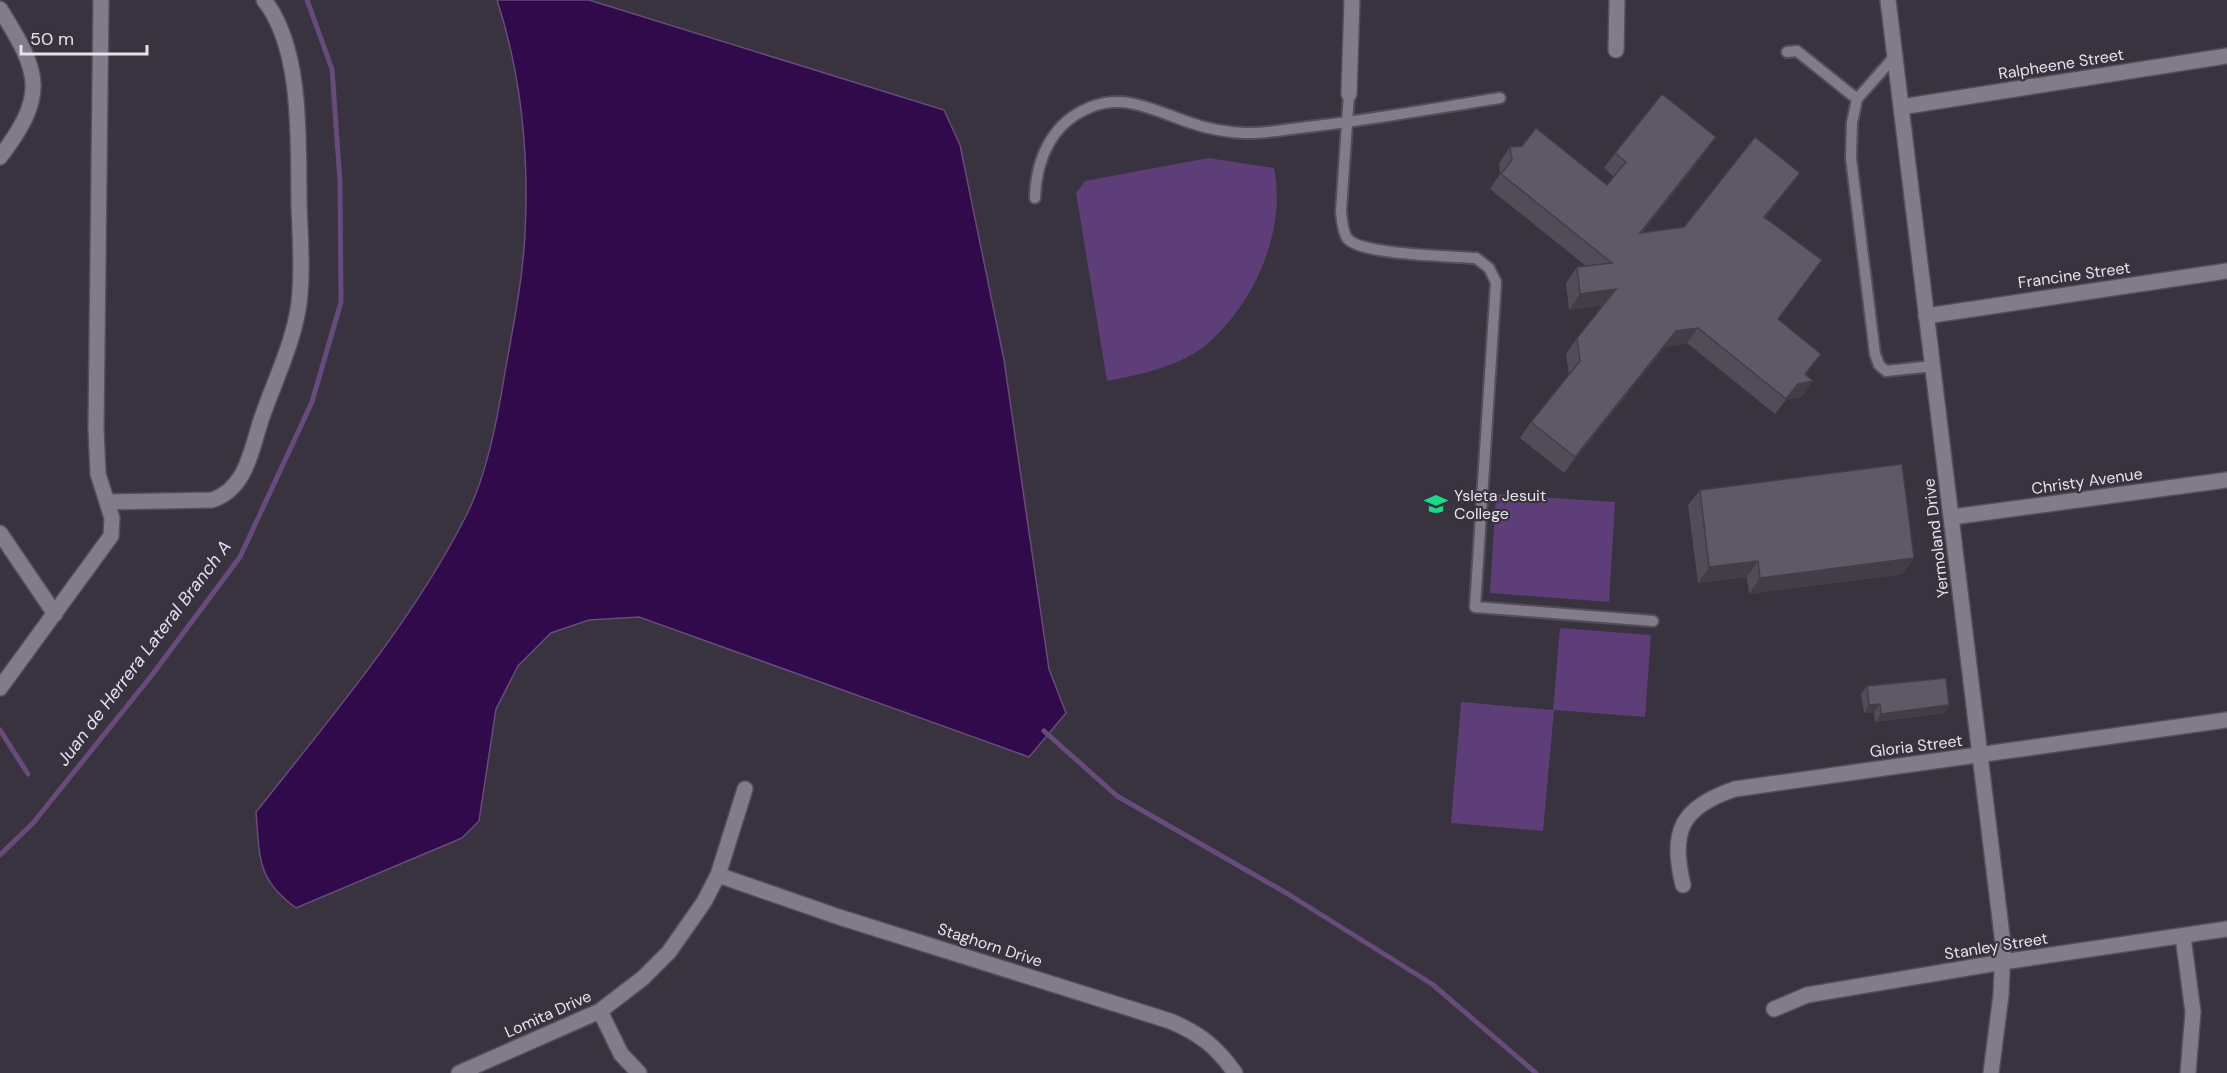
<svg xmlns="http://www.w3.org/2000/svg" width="2227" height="1073" font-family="'DM Sans',sans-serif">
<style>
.green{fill:#5d3e78}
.water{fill:#310a4b;stroke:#674b7b;stroke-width:1.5}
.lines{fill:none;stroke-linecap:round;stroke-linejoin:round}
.stream{stroke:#674b7b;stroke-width:5}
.service-casing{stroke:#534e59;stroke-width:14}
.minor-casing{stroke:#534e59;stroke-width:18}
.tertiary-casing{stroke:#534e59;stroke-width:18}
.service{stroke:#827b8a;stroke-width:10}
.minor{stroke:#827b8a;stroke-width:15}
.tertiary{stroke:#827b8a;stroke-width:15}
.wall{fill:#524c58}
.shaded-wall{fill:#423e47}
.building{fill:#5f5866;stroke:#423e47;stroke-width:1.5}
.labels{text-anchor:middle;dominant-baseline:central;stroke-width:4.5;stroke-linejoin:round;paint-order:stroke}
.street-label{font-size:16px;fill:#e6e2ea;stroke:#39323f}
.poi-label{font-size:16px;fill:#e6e2ea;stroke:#39323f;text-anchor:start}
.water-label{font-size:18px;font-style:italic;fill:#e6dcf0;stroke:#39323f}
</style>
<rect width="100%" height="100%" fill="#39323f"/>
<!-- green -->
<path class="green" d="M1208 158 1274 168C1287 231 1254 304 1206 345 1183 365 1136 376 1107 381L1076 193 1085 181Z
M1496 494 1615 502 1609 602 1490 593Z
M1560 628 1651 635 1645 717 1554 710 1543 831 1451 823 1461 702 1553 710Z"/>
<!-- water -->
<path class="water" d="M497 0H589L944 110 960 145 1004 360 1049 669 1066 713 1029 757 639 617 589 620 551 633 518 666 496 709 479 821 462 838 296 908C256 879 260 857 256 812 331 717 411 624 466 516 487 476 498 417 505 372 513 327 523 279 525 233 529 155 521 74 497 0Z"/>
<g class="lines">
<!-- stream -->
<path class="stream" d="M0 730 28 774
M1044 731 1117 796 1288 894 1432 984 1536 1073
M0 855 33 823 152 675 240 557 312 402 341 302 340 182 332 69 307 0"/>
<!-- service casing -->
<g class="service-casing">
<path id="service" d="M1787 52 1797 51 1857 99
M1895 56 1857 99 1852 123 1851 158 1875 354 1879 365 1886 371 1933 366
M1349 94 1341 211C1342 220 1342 230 1347 238 1359 255 1452 256 1476 258L1489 268 1496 282 1475 607 1653 621
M1035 198C1036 159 1052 122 1091 107 1127 93 1157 112 1191 123 1208 129 1227 132 1244 133 1265 134 1287 129 1307 127 1372 120 1436 108 1500 98"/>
</g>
<!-- minor casing -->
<g class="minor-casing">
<path id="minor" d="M0 9C40 73 48 94 0 157
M1616 50 1617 0
M1349 94 1352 0
M1901 107 2227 56
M1926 316 2227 271
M107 502 212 500C246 489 251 451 261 420 274 382 294 342 299 303 303 270 300 236 299 203 298 142 303 49 264 0
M1952 517 2227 480
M0 533 55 614
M0 688 111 536 112 518 98 474 96 429 101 0
M718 875 839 917 1170 1021C1199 1033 1217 1047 1235 1073
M1683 885C1670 831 1681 807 1735 789L2227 720
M2183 937 2193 1012 2188 1073
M1774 1009 1807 995 2003 962
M600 1011 621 1054 639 1073
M459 1073 600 1011 643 978 669 952 704 902 718 875 745 789"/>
</g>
<!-- tertiary casing -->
<g class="tertiary-casing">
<path id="tertiary" d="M1888 0 2003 944 2001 995 1991 1073
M2003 962 2227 929"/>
</g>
<!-- service -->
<use href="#service" class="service"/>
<!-- minor -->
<use href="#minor" class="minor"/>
<!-- tertiary -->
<use href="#tertiary" class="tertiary"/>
</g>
<!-- wall -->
<path class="wall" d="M1510 147 1607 185 1614 177 1604 168 1615 153H1705L1642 233 1684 227 1800 173 1789 188 1765 218 1822 260 1778 319 1810 369 1805 375 1802 397 1787 399 1775 414 1687 343 1665 347 1564 473 1520 438 1531 422 1569 375 1566 354 1577 338 1603 305 1569 310 1566 283 1577 267 1586 266 1490 189 1500 174 1499 163Z
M1700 490 1903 574 1749 594 1747 577 1698 583 1688 505Z
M1867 686 1949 705 1944 713 1875 722 1874 712 1864 713 1861 694Z"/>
<!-- shaded-wall -->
<path class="shaded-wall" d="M1716 137 1705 153 1629 249 1640 233Z
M1800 173 1789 188 1754 233 1764 217Z
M1616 289 1605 305 1569 310 1580 294Z
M1698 328 1687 343 1665 347 1564 473 1575 457 1676 331Z
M1821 354 1799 384 1813 381 1802 397 1787 399 1775 414Z
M1914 558 1903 574 1749 594 1760 578Z
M1758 561 1747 577 1698 583 1709 567Z
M1880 704 1874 712 1864 713 1869 705Z
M1949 705 1944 713 1875 722 1881 714Z"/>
<!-- building -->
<path class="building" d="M1662 94 1716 137 1640 233 1684 227 1755 137 1800 173 1764 217 1822 260 1778 319 1821 354 1805 374 1813 381 1798 384 1786 399 1698 328 1676 331 1575 457 1531 422 1580 361 1577 338 1616 289 1580 294 1577 267 1612 263 1501 174 1512 160 1510 147 1522 146 1536 128 1607 185 1626 162 1615 153Z
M1902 464 1914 558 1760 578 1758 561 1709 567 1700 490Z
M1946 678 1949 705 1881 714 1880 704 1869 705 1867 686Z"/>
<!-- icons -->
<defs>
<g id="school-bare" transform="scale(1.8)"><path d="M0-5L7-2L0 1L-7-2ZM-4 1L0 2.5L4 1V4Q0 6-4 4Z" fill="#1cd988" stroke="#39323f" stroke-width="2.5" paint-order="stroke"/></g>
</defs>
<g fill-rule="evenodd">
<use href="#school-bare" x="1436" y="504"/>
</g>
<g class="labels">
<!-- street labels -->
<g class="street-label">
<text transform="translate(2061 64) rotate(-9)">Ralpheene Street</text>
<text transform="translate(2074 275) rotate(-8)">Francine Street</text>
<text transform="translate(2087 481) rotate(-8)">Christy Avenue</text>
<text transform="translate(1936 538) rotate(-97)">Yermoland Drive</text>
<text transform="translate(1916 746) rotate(-7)">Gloria Street</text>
<text transform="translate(990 945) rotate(18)">Staghorn Drive</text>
<text transform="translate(1996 946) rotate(-9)">Stanley Street</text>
<text transform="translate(548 1014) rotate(-24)">Lomita Drive</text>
</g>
<!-- poi labels -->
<g class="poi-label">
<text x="1454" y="495">Ysleta Jesuit<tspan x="1454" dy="18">College</tspan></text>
</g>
<!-- water labels -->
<g class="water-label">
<text transform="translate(144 653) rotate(-53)">Juan de Herrera Lateral Branch A</text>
</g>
</g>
<!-- scale -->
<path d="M21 45v9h126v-9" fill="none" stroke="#e6e2ea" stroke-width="3"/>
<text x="30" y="45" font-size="18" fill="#e6e2ea" stroke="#39323f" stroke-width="4.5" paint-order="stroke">50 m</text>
</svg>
